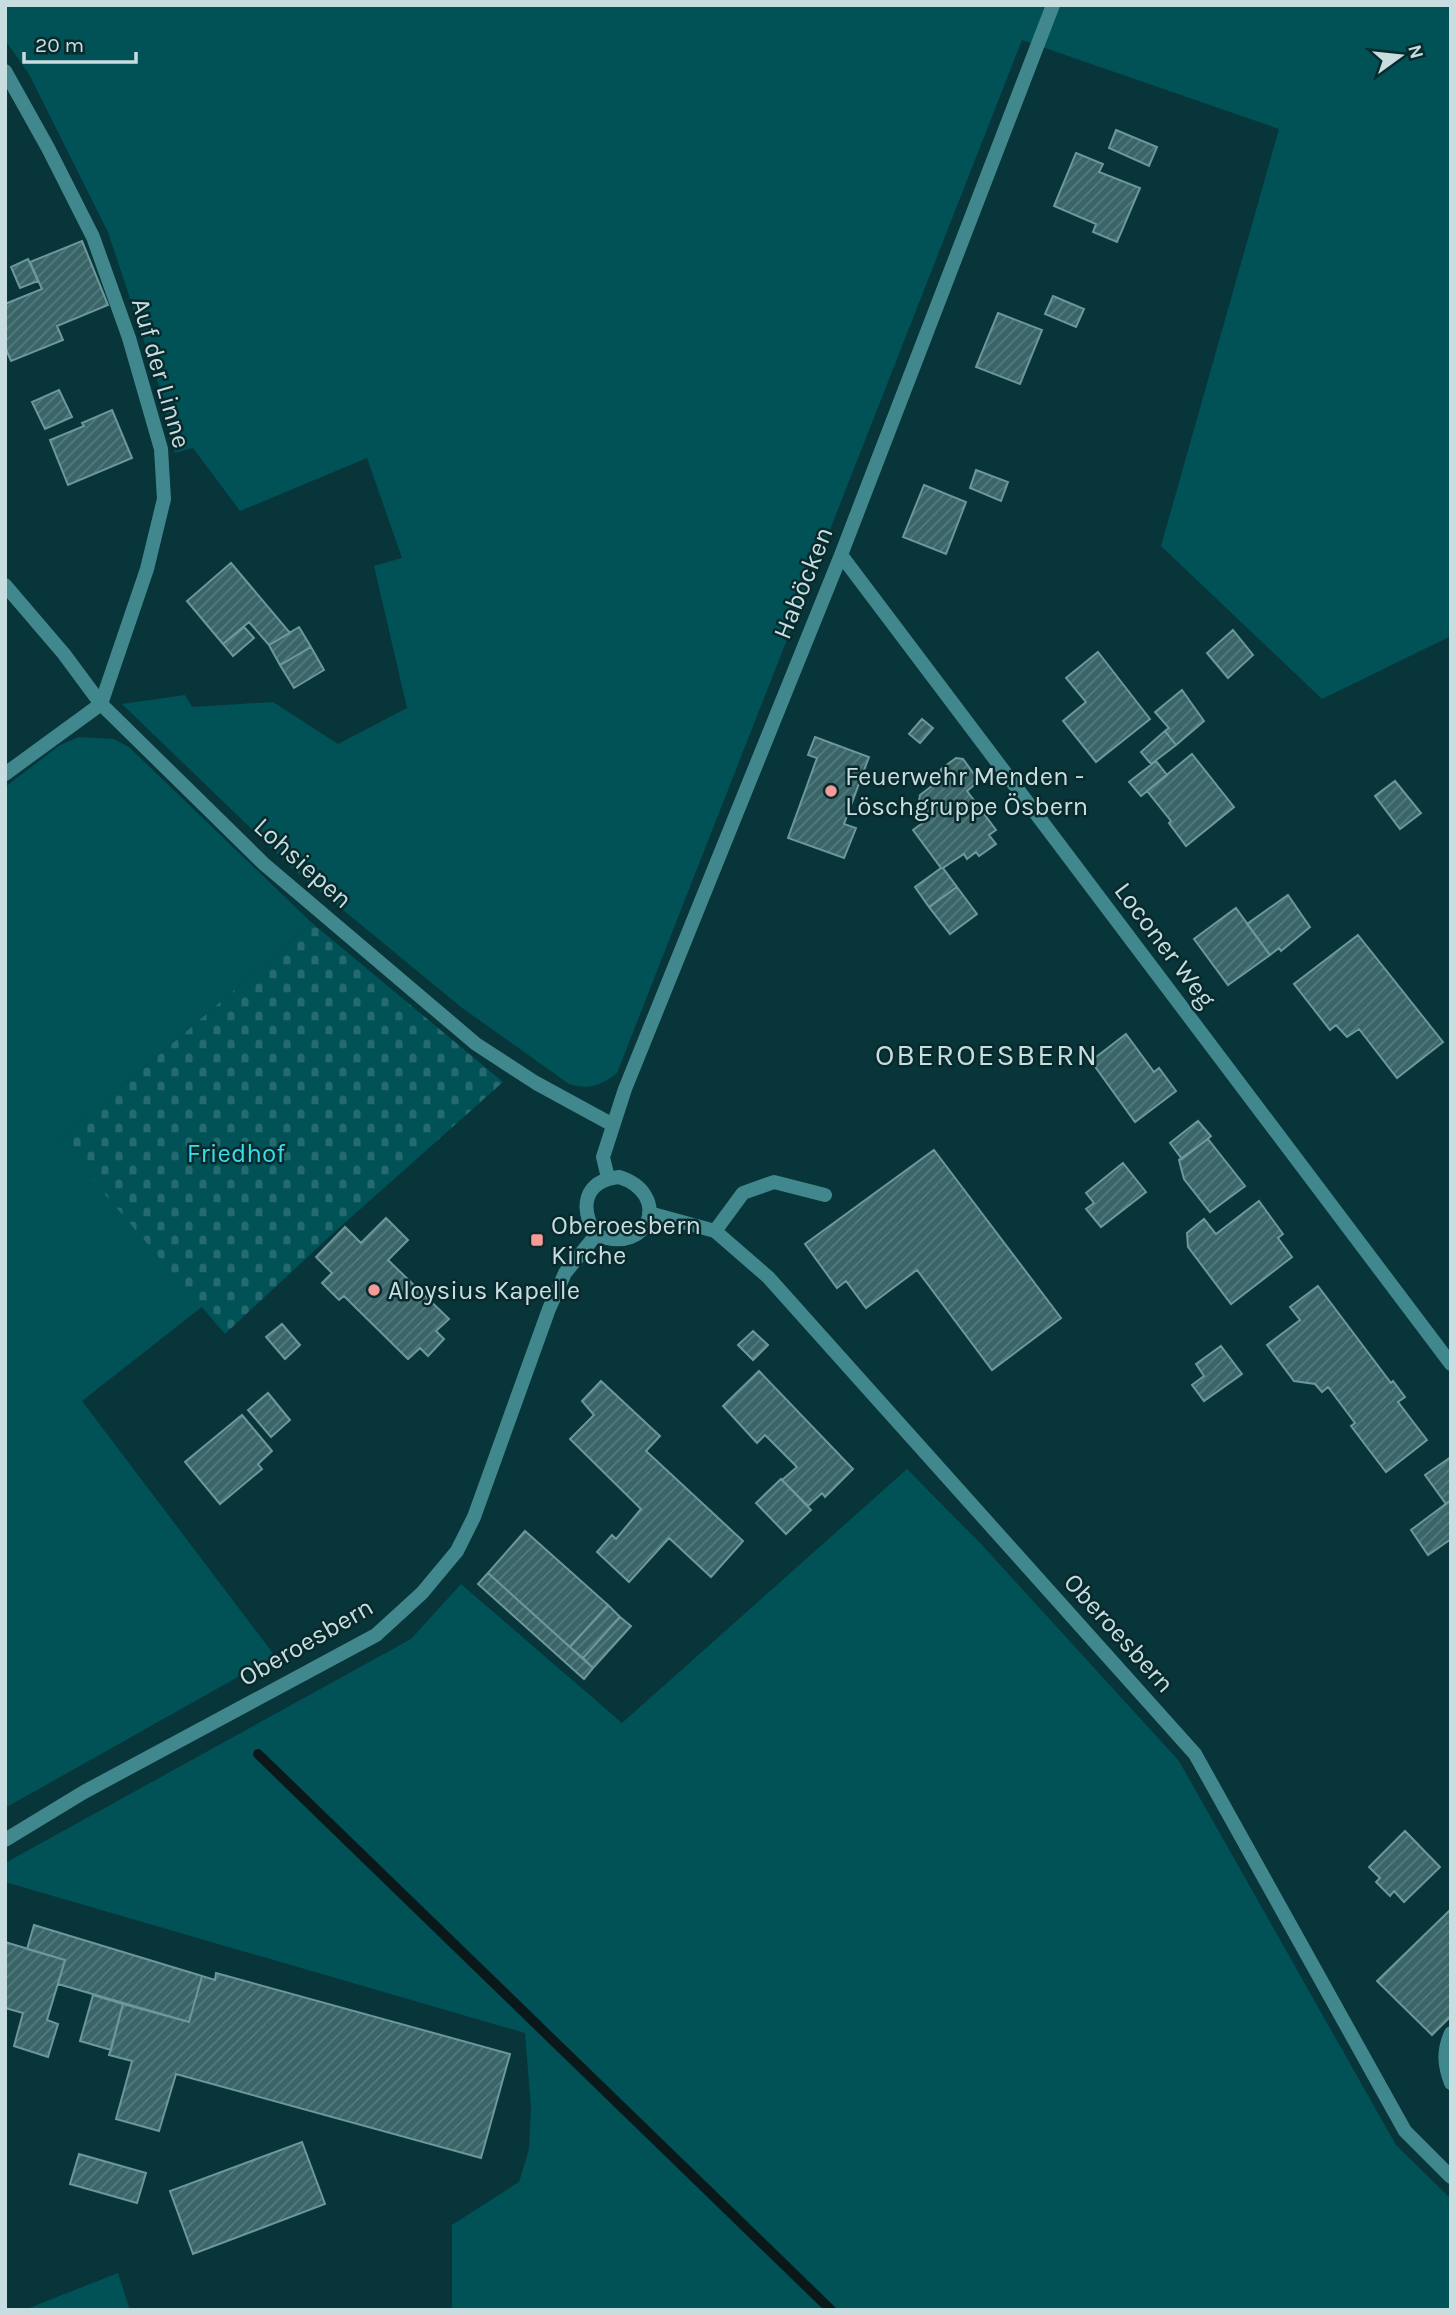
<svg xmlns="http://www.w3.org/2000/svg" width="1456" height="2315" font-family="Karla,sans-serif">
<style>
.green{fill:#005257}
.cemetery{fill:url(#cemetery-stones)}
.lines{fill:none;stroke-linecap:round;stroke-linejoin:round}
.stream{stroke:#0a1819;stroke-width:10}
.building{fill:url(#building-hatch);stroke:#6c979b;stroke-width:2}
.service{stroke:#41888e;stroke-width:14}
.minor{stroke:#41888e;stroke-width:14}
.tertiary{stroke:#41888e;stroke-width:14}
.poi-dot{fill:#f59b98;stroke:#092a2d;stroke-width:2.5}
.labels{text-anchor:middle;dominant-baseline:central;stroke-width:5;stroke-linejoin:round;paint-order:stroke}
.street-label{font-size:26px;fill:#c7dddf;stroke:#092a2d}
.poi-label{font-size:26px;fill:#c7dddf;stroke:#092a2d;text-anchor:start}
.park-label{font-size:26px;fill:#39dee9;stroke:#092a2d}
.quarter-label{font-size:30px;letter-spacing:2px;fill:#c7dddf;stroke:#092a2d}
</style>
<defs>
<pattern id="cemetery-stones" width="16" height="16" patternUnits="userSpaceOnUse" patternTransform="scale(1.75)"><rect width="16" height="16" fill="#005257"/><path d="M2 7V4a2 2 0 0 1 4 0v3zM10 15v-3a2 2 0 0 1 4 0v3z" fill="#246a6f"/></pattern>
<pattern id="building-hatch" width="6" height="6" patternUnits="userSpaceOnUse" patternTransform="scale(1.75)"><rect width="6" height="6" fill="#3a6568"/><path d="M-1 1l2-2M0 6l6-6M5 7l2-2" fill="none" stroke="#557b7d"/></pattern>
</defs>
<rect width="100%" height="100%" fill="#073539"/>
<!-- green -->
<path class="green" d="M5 5H1451V636L1322 699 1161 546 1279 129 1022 40 617 1073C600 1086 589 1090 569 1084L461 1007 292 868 122 704 185 695 192 707 273 702 338 744 407 708 374 566 402 558 367 458 240 511 193 448 175 453 159 386 108 232 29 74 5 40Z
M79 737 114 739 129 747 312 923 59 1141 203 1306 82 1401 275 1656 5 1808V787L60 745Z
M907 1469 982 1545 1179 1761 1396 2145 1451 2199V2310H452V2225L519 2182 529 2149 531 2108 525 2033 5 1882V1863L411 1639 461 1584 622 1723Z
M118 2273 130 2310H24Z"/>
<!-- cemetery -->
<path class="cemetery" d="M312 923 503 1082 330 1236 225 1334 59 1141Z"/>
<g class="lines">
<!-- stream -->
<path class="stream" d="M258 1754 831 2310"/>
</g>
<!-- building -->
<path class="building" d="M1116 130 1157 147 1149 166 1109 148Z
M1076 153 1103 164 1099 172 1140 188 1117 242 1093 232 1096 224 1054 206Z
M82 241 108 305 57 326 63 340 11 361 5 347V304L42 289 30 262Z
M28 259 38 281 20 288 11 267Z
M1053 296 1084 309 1076 327 1045 314Z
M998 313 1042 330 1020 384 976 367Z
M59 390 72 417 45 429 32 402Z
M112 410 132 458 68 485 50 440 84 426 82 423Z
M976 470 1008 482 1001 501 970 488Z
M924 485 966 502 946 554 903 537Z
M231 563 290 633 269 645 249 622 223 644 187 601Z
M244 627 254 638 233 656 223 644Z
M299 627 311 647 280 665 269 645Z
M1233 630 1253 655 1228 678 1207 653Z
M311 647 324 670 294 688 280 665Z
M1098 652 1150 719 1096 762 1063 721 1086 702 1066 678Z
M1182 690 1204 721 1176 745 1165 731 1169 728 1155 712Z
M922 719 933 728 920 743 909 734Z
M1165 731 1176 745 1151 764 1141 752Z
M815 737 869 757 844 824 856 828 844 858 788 838 817 758 808 755Z
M1192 754 1234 807 1186 846 1169 823 1171 821 1147 791Z
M956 758 963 759 979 781 967 791 996 830 989 835 996 844 979 856 976 852 967 859 964 854 943 868 957 887 929 907 915 887 941 868 913 830 931 817 919 801 920 795 941 779 940 777 941 769Z
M1156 761 1167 775 1141 796 1129 782Z
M1395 781 1421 813 1400 829 1375 796Z
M957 887 977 914 950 934 929 907Z
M1288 895 1310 927 1281 951 1279 948 1270 955 1247 924Z
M1236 908 1270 955 1228 985 1194 939Z
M1358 935 1443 1042 1397 1078 1359 1029 1347 1037 1336 1025 1330 1030 1294 984Z
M1126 1034 1154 1072 1159 1068 1176 1091 1135 1122 1091 1061Z
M1198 1121 1211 1136 1182 1159 1170 1143Z
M1208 1139 1245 1186 1210 1212 1184 1179 1179 1160Z
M934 1150 1061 1318 992 1370 917 1270 866 1308 846 1281 837 1288 805 1244Z
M1123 1163 1146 1192 1101 1227 1086 1209 1094 1203 1086 1193Z
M1259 1201 1283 1234 1278 1238 1292 1257 1231 1304 1188 1247 1187 1233 1204 1219 1216 1234Z
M386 1218 408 1240 388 1260 449 1319 436 1331 444 1339 428 1356 420 1348 408 1359 344 1296 339 1300 322 1283 332 1273 316 1257 345 1227 361 1243Z
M1318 1286 1391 1383 1393 1381 1405 1397 1398 1402 1427 1440 1386 1472 1351 1426 1355 1423 1328 1387 1322 1392 1315 1384 1294 1381 1267 1345 1300 1320 1290 1307Z
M282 1324 300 1345 285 1359 266 1337Z
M753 1331 768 1345 753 1360 738 1345Z
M1221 1346 1242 1374 1204 1401 1192 1385 1204 1376 1196 1364Z
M759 1371 853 1469 825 1497 822 1493 808 1506 782 1480 797 1467 765 1435 757 1443 723 1406Z
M601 1381 660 1436 646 1451 743 1541 711 1577 669 1538 629 1582 597 1552 612 1535 616 1539 641 1509 570 1439 594 1415 582 1401Z
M268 1393 290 1420 271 1437 248 1410Z
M242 1415 272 1451 258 1464 262 1469 220 1504 185 1462Z
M1451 1457V1500L1446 1504 1425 1475Z
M781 1479 811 1510 786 1534 756 1503Z
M1451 1500V1539L1428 1555 1411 1530Z
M525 1531 608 1605 570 1647 488 1573Z
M488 1573 593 1668 584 1679 478 1584Z
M608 1605 620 1617 583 1658 570 1647Z
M620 1617 631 1626 593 1668 583 1658Z
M1405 1831 1440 1867 1404 1902 1394 1891 1390 1896 1376 1882 1380 1878 1369 1867Z
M1451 1909V2016L1432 2035 1377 1981Z
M34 1925 202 1976 189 2022 58 1984 65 1960 27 1949Z
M5 1942 65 1960 47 2020 58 2024 48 2057 14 2046 23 2013 5 2008Z
M216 1973 510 2054 481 2158 176 2074 159 2131 116 2119 132 2061 109 2055 123 2004 189 2022 202 1976 215 1980Z
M93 1995 123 2004 111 2050 80 2041Z
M302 2142 325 2204 193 2254 170 2191Z
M79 2154 146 2173 137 2203 70 2184Z"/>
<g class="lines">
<!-- service -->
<path class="service" d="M715 1231 743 1193 774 1182 825 1195
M1451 2033C1443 2051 1444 2065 1451 2083"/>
<!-- minor -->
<path class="minor" d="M5 71 48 148 93 237 129 338 161 449 164 499 147 569 101 704
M841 555 1451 1364
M5 585 64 654 101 704 264 864 476 1044 536 1083 613 1125
M5 774 101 704
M608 1178 603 1157 625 1089 841 555 1053 5"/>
<!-- tertiary -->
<path class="tertiary" d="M619 1177C671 1193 652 1256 596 1235 579 1207 584 1181 619 1177Z
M649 1213 715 1231 768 1277 1195 1754 1405 2131 1451 2177
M5 1840 84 1792 376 1635 422 1593 457 1551 474 1517 549 1309 565 1273 596 1235"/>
</g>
<!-- markers -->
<g class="poi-dot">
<circle cx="831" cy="791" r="7"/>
<rect x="530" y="1233" width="14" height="14" rx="3.5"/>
<circle cx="374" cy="1290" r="7"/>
</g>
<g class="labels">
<!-- street labels -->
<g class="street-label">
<text transform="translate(161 373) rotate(74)">Auf der Linne</text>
<text transform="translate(803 583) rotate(-68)">Haböcken</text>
<text transform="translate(303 863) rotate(42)">Lohsiepen</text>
<text transform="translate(1165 945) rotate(53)">Loconer Weg</text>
<text transform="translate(1119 1633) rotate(48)">Oberoesbern</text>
<text transform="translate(306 1642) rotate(-30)">Oberoesbern</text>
</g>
<!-- poi labels -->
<g class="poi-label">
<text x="845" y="776">Feuerwehr Menden -<tspan x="845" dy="30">Löschgruppe Ösbern</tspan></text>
<text x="551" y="1225">Oberoesbern<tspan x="551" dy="30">Kirche</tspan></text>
<text x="388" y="1290">Aloysius Kapelle</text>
</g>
<!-- park labels -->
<g class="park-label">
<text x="236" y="1153">Friedhof</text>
</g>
<!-- quarter labels -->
<g class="quarter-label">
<text x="987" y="1055">OBEROESBERN</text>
</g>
</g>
<!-- border -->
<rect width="1456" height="2315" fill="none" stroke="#c7dddf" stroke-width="14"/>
<!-- north arrow -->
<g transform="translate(1400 56) rotate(75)" stroke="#092a2d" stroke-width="5" paint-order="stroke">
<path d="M0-5L12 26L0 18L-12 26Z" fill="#c7dddf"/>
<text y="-10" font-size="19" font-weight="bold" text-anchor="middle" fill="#c7dddf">N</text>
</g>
<!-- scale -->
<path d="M24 52v10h112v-10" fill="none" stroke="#c7dddf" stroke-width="3.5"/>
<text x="35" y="52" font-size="21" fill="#c7dddf" stroke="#092a2d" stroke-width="5" paint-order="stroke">20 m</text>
</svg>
